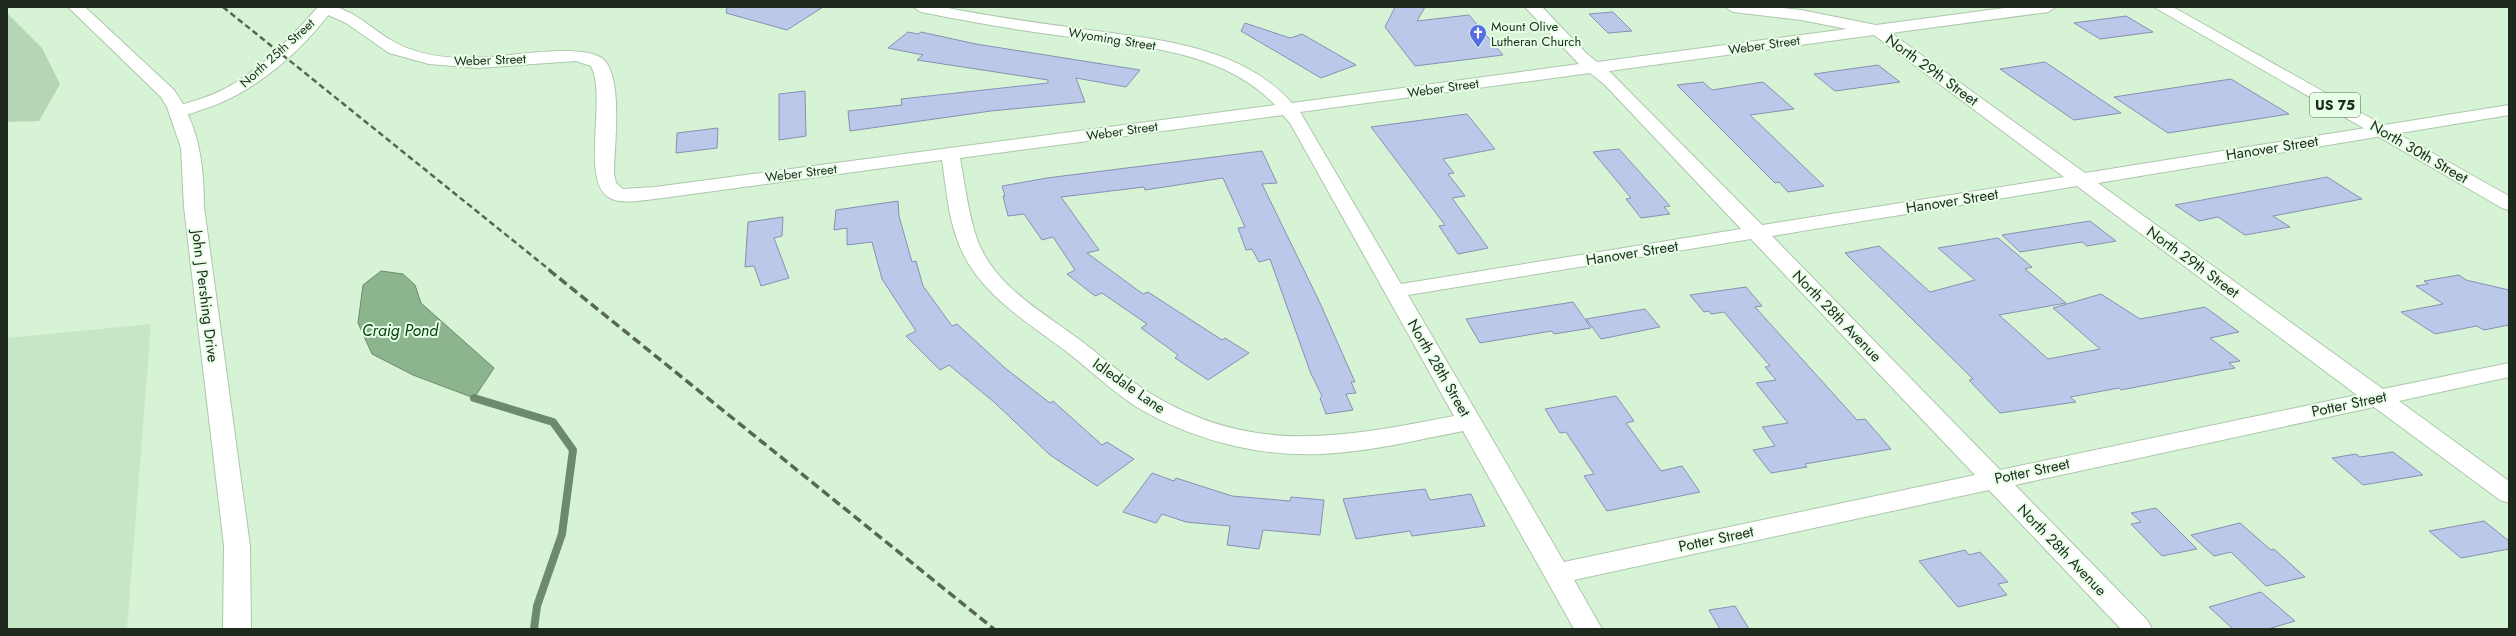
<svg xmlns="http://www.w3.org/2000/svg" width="2516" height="636" font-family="Jost,sans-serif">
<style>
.built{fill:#c6e7c6}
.green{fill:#b5d6b5}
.water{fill:#8db58d;stroke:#6c8b6c}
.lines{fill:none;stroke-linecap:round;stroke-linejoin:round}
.stream{stroke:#6c8b6c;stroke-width:8}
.building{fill:#bcc8e9;stroke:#8791b1}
.minor-casing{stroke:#acc7ab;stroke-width:2}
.tertiary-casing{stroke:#acc7ab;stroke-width:2}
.secondary-casing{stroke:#acc7ab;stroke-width:2}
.trunk-casing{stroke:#acc7ab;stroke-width:2}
.minor{fill:#fff;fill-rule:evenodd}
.tertiary{fill:#fff;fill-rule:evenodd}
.secondary{fill:#fff;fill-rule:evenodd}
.trunk{fill:#fff;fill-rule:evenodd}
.rail-far1{stroke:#576756;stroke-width:2.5;stroke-dasharray:6 3.5;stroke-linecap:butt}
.rail{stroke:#576756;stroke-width:3.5;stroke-dasharray:9 4.5;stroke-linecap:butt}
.labels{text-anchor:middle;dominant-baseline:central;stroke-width:4;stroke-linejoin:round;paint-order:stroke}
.far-poi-label{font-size:13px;fill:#1f2a1f;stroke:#e8ffe7;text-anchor:start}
.far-street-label{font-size:13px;fill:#1f2a1f;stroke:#e8ffe7}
.shield{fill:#e8ffe7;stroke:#5b6a5b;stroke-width:1}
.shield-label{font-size:14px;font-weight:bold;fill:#1f2a1f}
.street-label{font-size:15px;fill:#1f2a1f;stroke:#e8ffe7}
.water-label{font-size:16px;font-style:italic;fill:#003e08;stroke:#e8ffe7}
</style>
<rect width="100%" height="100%" fill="#d7f3d6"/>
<!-- built -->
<path class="built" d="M151 324 127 629H7V338Z"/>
<!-- green -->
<path class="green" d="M7 13 42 48 60 84 39 121 7 122Z"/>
<!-- water -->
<path class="water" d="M381 271 403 274 415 285 421 303 494 368 474 398 413 375 372 354 358 323 363 285Z"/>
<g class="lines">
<!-- stream -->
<path class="stream" d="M474 398 553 422 573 450 562 534 537 606 534 629"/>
</g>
<!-- building -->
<path class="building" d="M727 7H823L787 30 726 13Z
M1395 7H1425L1417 21 1469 15 1503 55 1415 66 1385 27Z
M1613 12 1632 31 1608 33 1589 14Z
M2126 16 2153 32 2100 39 2074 23Z
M1245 23 1290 38 1302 34 1356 65 1321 78 1241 31Z
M908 32 918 34 921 32 976 44 1140 70 1126 87 1076 78 1085 102 991 111 850 131 848 111 902 105 901 99 1048 83V80L917 60 923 55 888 48Z
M2045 62 2121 113 2074 120 2000 69Z
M1878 65 1900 82 1835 91 1814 74Z
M2231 79 2289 114 2168 133 2114 97Z
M1703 82 1712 90 1763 82 1794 109 1750 115 1824 186 1788 192 1779 182 1775 183 1677 85Z
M805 91 806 136 779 140V94Z
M1467 114 1495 149 1443 159 1454 173 1448 174 1465 196 1452 198 1488 248 1458 254 1439 226 1445 225 1371 127Z
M718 128 717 148 676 153 677 133Z
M1619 149 1670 206 1664 207 1670 214 1641 218 1626 199 1631 198 1593 152Z
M1262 151 1277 183 1262 184 1320 303 1355 382H1351L1356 393 1346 394 1353 410 1326 414 1320 398 1322 396 1311 374 1270 259 1259 262 1252 249 1246 250 1238 228 1245 227 1223 178 1145 190 1144 187 1061 197 1099 250 1087 253 1143 294 1148 292 1222 340 1225 338 1249 353 1208 380 1175 358 1178 355 1141 328 1147 324 1102 293 1095 296 1067 274 1075 270 1053 237 1042 240 1024 214 1008 216 1003 196H1005L1002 186 1047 178Z
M2327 177 2362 199 2273 216 2290 227 2245 235 2218 217 2199 221 2175 205Z
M898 201 899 216 912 262 916 261 923 286 952 326 957 324 1005 368 1050 403 1053 401 1102 445 1107 442 1134 459 1097 486 1050 455 994 402 949 365 940 370 906 336 916 331 882 279 872 242 847 245V228L834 230 836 210Z
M783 217 782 236 774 238 789 278 761 286 754 266 745 267 748 222Z
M2090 221 2116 241 2087 246 2082 242 2020 252 2002 235Z
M1998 238 2032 267 2025 269 2066 303 1999 315 2048 359 2100 349 2053 308 2101 294 2140 319 2205 307 2239 332 2210 338 2240 361 2229 363 2235 368 2121 390 2119 388 2070 397 2076 402 2000 413 1969 380 1973 379 1845 253 1879 246 1930 292 1975 280 1938 248Z
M2459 275 2466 280 2509 290V325L2484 330 2477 326 2435 334 2401 312 2443 304 2416 286 2428 284 2424 281Z
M1746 287 1762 306 1755 307 1857 420 1865 419 1891 449 1805 464 1807 467 1771 473 1753 450 1775 446 1762 427 1788 423 1756 383 1776 380 1765 367 1770 366 1724 312 1711 314 1709 311 1704 312 1690 295Z
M1573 302 1591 328 1554 334 1552 331 1480 343 1466 319Z
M1645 309 1660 327 1601 339 1586 319Z
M1616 396 1634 421 1626 423 1661 471 1682 466 1700 492 1607 511 1584 476 1594 474 1566 432 1560 433 1545 409Z
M2393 452 2423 475 2363 485 2332 458 2356 454 2360 457Z
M1152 473 1174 481 1176 478 1232 496 1290 501 1291 497 1324 500 1320 535 1263 530 1259 549 1227 545 1230 526 1186 522 1162 514 1156 523 1123 512Z
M1425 489 1430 500 1471 494 1485 526 1412 536 1410 531 1356 539 1343 499Z
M2156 508 2197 549 2162 556 2131 524 2141 522 2131 513Z
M2484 521 2509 541V549L2461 558 2429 531Z
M2240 523 2271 550 2274 549 2305 577 2266 586 2231 552 2214 556 2191 535Z
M1965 550 1969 555 1980 552 2008 582 1998 584 2007 595 1958 607 1919 561Z
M2261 592 2295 621 2268 629H2233L2209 607Z
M1735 606 1749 629H1720L1709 610Z"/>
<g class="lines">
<!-- minor casing -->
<g class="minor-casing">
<path id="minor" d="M318 7H337L346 11C362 18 374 30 389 39 418 57 456 60 489 57 513 56 588 42 605 61 623 82 614 147 614 174L616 183 623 189 655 187 1275 105C1220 47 1130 46 1056 35 1011 29 966 21 921 12L913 7H943C987 16 1031 22 1075 28 1150 39 1238 43 1292 103L1579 64 1525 7H1542L1586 53 1597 62 1847 29 1801 20 1733 12 1725 7H1773L1801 10 1876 25 2012 7H2056L2048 12 1891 33 2085 173 2509 105V115L2098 183 2383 389 2509 363V377L2399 401 2509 481V503L2500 500 2374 407 2015 485 2148 621 2152 629H2121L1989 490 1574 580 1602 629H1574L1463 431C1416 440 1369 452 1321 454 1258 457 1189 439 1135 406 1111 390 1090 370 1067 352 1025 320 975 292 957 239 948 214 946 187 942 160L655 199C643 200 624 204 612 199 578 185 608 99 591 66L576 61 478 68 429 64 389 53 346 23 319 11ZM1874 35 2064 177 1762 225 1609 71ZM1590 73 1604 84 1741 229 1401 284 1300 112ZM1283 115 1290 123 1454 416C1345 437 1255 456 1153 395 1128 380 1107 361 1084 343 1045 313 995 288 977 239 968 213 965 185 960 158ZM2077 186 2357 395 2000 470 1772 236ZM1751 239 1975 475 1564 562 1408 295Z"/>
</g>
<!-- tertiary casing -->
<g class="tertiary-casing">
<path id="tertiary" d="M318 7H334C304 50 254 93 204 109 194 112 185 117 175 115L172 111 175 107C192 101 210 97 226 88 261 70 292 36 318 7Z"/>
</g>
<!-- secondary casing -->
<g class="secondary-casing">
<path id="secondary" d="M68 7H85L174 90C199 126 204 164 204 207L250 546 251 629H223L224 546 184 207 181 148 167 107 161 97Z"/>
</g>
<!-- trunk casing -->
<g class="trunk-casing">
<path id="trunk" d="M2154 7H2173L2509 196V210L2502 208Z"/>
</g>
<!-- minor -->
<use href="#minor" class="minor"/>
<!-- tertiary -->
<use href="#tertiary" class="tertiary"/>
<!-- secondary -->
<use href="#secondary" class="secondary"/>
<!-- trunk -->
<use href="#trunk" class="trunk"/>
<!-- rail-far1 -->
<path class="rail-far1" d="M223 7 551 271"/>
<!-- rail -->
<path class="rail" d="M549 270 994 629"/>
</g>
<!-- icons -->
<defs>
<g id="church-pin" transform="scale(0.9)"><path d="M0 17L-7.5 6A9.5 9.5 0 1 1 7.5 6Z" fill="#556ee4" stroke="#e8ffe7"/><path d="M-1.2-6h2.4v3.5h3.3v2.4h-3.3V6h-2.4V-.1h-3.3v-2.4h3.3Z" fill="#fff"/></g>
</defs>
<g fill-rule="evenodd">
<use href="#church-pin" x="1478" y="33"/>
</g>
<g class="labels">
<!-- far-poi labels -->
<g class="far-poi-label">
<text x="1491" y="26">Mount Olive<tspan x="1491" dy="15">Lutheran Church</tspan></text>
</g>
<!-- far-street labels -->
<g class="far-street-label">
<text transform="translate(1112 39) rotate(9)">Wyoming Street</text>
<text transform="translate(1764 45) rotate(-8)">Weber Street</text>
<text transform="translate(277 53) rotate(-42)">North 25th Street</text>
<text transform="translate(490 60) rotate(-2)">Weber Street</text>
<text transform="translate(1443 88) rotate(-8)">Weber Street</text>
<text transform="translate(1122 131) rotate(-8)">Weber Street</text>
<text transform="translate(801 173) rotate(-7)">Weber Street</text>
</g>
<!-- shield labels -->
<rect class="shield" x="2310" y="93" width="50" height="24" rx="3"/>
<g class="shield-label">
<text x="2335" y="105">US 75</text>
</g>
<!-- street labels -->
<g class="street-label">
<text transform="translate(1932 70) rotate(36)">North 29th Street</text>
<text transform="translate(2272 148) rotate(-9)">Hanover Street</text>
<text transform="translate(2419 152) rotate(30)">North 30th Street</text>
<text transform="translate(1952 201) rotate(-9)">Hanover Street</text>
<text transform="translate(1632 253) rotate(-9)">Hanover Street</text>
<text transform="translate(2193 262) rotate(36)">North 29th Street</text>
<text transform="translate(205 296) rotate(83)">John J Pershing Drive</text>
<text transform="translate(1837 316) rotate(46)">North 28th Avenue</text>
<text transform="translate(1439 368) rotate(60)">North 28th Street</text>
<text transform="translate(1129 386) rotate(35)">Idledale Lane</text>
<text transform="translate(2349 404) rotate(-12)">Potter Street</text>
<text transform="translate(2032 471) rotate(-12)">Potter Street</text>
<text transform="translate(1716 539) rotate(-12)">Potter Street</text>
<text transform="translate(2062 550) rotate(46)">North 28th Avenue</text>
</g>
<!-- water labels -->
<g class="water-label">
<text x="400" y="330">Craig Pond</text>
</g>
</g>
<!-- border -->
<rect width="2516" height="636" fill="none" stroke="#1f2a1f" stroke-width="16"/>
</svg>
